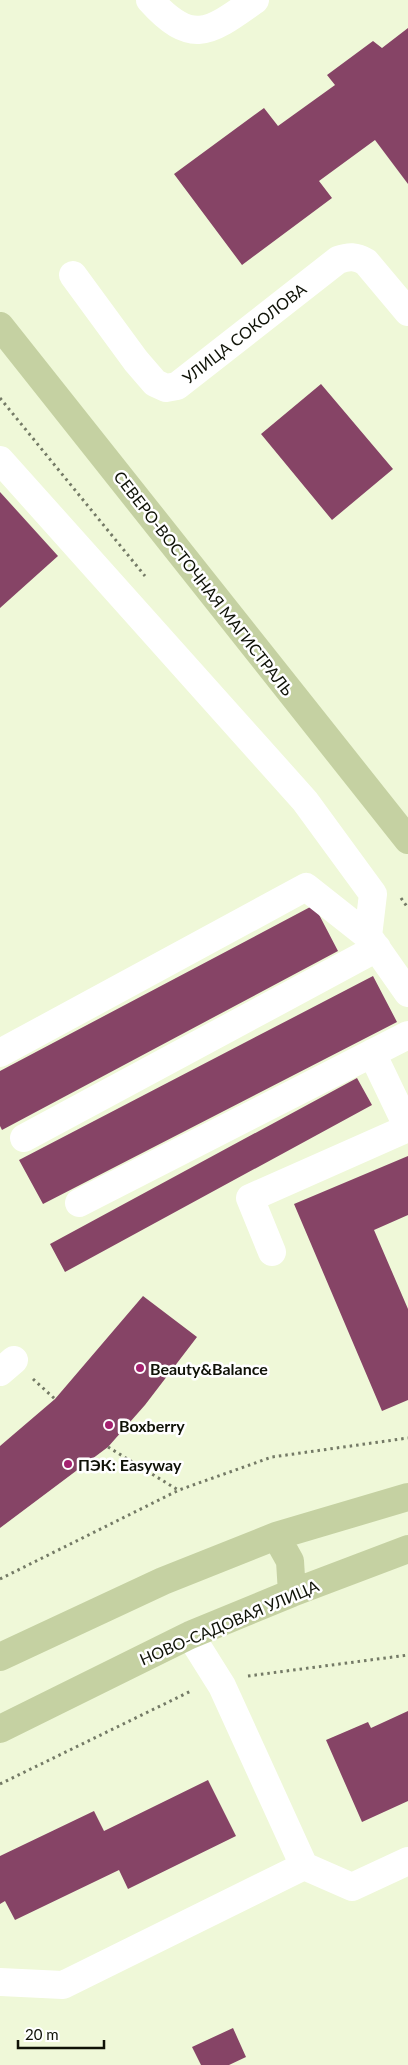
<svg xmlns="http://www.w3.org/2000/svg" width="408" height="2065" font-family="Lato,sans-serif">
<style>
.building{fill:#864466}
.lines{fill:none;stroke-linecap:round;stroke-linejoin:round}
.path{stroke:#747a66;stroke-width:3;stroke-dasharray:2.5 4;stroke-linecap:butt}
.minor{stroke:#fff;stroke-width:28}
.major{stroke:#c5d1a2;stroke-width:28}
.poi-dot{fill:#a4216f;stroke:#fff;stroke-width:2}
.labels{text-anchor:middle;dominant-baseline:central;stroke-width:5;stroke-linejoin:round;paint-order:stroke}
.street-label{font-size:16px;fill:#0f1207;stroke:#fff}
.poi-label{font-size:16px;font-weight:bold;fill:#0f1207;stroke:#fff;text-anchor:start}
</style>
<rect width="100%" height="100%" fill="#eff8d8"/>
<!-- building -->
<path class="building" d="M408 28V184L375 140 319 181 332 198 242 265 174 174 264 108 278 126 335 85 327 75 373 41 382 48Z
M321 384 393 469 332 520 261 434Z
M0 492 58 556 0 608Z
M314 905 338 951 2 1130 0 1126V1071Z
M373 976 397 1022 43 1204 19 1160Z
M357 1078 372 1105 65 1272 50 1244Z
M408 1156V1215L374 1230 408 1309V1400L382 1411 294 1204Z
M143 1296 197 1337 145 1405 108 1447 0 1528V1446L55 1399Z
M408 1711V1801L362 1822 326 1740 368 1722 371 1728Z
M208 1780 236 1836 128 1889 119 1870 15 1920 5 1901 0 1904V1856L94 1811 104 1831Z
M233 2028 246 2057 229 2065H201L192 2047Z"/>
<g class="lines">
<!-- path -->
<path class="path" d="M0 398 145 576
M401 898 408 908
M33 1379 55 1399
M108 1447 178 1490
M0 1579 179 1490 272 1457 408 1438
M248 1676 408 1655
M0 1784 191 1691"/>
<!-- minor -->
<path class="minor" d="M150 0C192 47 210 32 255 0
M73 275 136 361 155 383 166 388 177 386 338 260C349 256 356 256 366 262L408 312
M0 460 305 801 373 894 368 936 408 993
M0 1053 306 887 368 936
M24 1138 377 948
M79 1203 408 1035
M272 1252 250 1198 408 1128 372 1053
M0 1372 14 1360
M190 1635 222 1686 304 1866 352 1887 408 1861
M0 1982 63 1985 304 1866"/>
<!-- major -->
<path class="major" d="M0 326 408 840
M276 1536 290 1561 292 1593
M0 1657 163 1581 276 1536 408 1497
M0 1729 190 1635 292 1593 408 1549"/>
</g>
<!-- markers -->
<g class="poi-dot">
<circle cx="140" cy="1368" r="5"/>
<circle cx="109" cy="1425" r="5"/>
<circle cx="68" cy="1464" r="5"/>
</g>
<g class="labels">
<!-- street labels -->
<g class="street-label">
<text transform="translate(244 333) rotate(-38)">УЛИЦА СОКОЛОВА</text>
<text transform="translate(204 583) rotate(52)">СЕВЕРО-ВОСТОЧНАЯ МАГИСТРАЛЬ</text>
<text transform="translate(229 1622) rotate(-23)">НОВО-САДОВАЯ УЛИЦА</text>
</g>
<!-- poi labels -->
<g class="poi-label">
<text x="150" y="1368">Beauty&amp;Balance</text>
<text x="119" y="1425">Boxberry</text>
<text x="78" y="1464">ПЭК: Easyway</text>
</g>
</g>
<!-- scale -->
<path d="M18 2040v8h86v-8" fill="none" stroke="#0f1207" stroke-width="2.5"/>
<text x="25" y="2040" font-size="15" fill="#0f1207" stroke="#ffffff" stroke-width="4" paint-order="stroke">20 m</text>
</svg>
